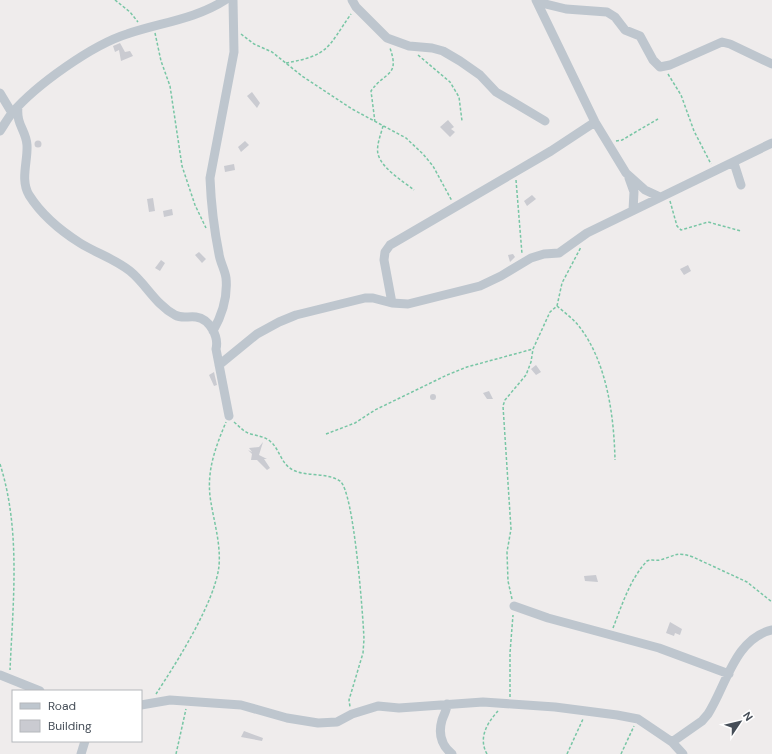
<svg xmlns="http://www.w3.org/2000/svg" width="772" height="754" font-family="'DM Sans',sans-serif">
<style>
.building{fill:#cacbd1}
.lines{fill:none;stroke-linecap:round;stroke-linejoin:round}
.path{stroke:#78c6a5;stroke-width:1.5;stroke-dasharray:3 2;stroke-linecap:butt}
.street{stroke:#bec6ce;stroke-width:9}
</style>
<rect width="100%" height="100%" fill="#efecec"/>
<!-- building -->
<path class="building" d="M120 43 125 52 130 51 133 56 121 61 119 50 115 52 113 46Z
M252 92 260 103 257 108 247 96Z
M448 120 454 127 451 129 455 132 450 137 440 127Z
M34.5 144a3.5 3.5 0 1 1 7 0a3.5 3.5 0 1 1-7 0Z
M245 141 249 145 241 152 238 147Z
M234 164 235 170 225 172 224 166Z
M532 195 536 199 527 206 524 201Z
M153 198 155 211 149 212 147 199Z
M172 209 173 215 164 217 163 211Z
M199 252 206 259 202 263 195 255Z
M513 254 515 257 510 262 508 255Z
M161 260 165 263 160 271 155 268Z
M688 265 691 271 684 275 680 269Z
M536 365 541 372 536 375 531 369Z
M214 372 217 385 214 386 209 375Z
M489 391 493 399H487L483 393Z
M430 397a3 3 0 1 1 6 0a3 3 0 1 1-6 0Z
M263 442 259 455 267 459H264L270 468 267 470 257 460H251L252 454 248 450 252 452 249 448 259 447Z
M596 575 598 582 585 581 584 576Z
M670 622 682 629 680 635 675 633 674 636 666 633Z
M244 731 263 738 262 741 241 737Z"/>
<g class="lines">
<!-- path -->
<path class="path" d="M115 0 130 12 138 22
M155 33 161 61 170 86 182 166 195 205 206 228
M241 34 254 44 272 52 302 76 352 109 406 138 423 154 433 166 452 201
M418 55 450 82 459 97 462 121
M286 63C330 55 327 48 351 14
M668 74 681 95 694 131 711 164
M375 122 371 91C385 71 400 77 390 48
M383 126C381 134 376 146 378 154 382 169 403 181 414 190
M616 141 622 140 658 119
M516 180 522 254
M670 201 677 226 681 230 708 222 741 231
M557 306C564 312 572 318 578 325 607 361 614 416 615 460
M234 422C239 426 243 431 248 433 256 436 265 436 271 442 280 450 281 464 293 470 307 477 326 472 340 481 354 491 363 616 364 639L363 653 349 700 350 707
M326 434 355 423 375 410 447 375 467 367 533 349
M0 464C21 530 13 602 10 670
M512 599 508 581 507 552 511 529 503 406 505 400 526 375 531 362 533 349 550 312 557 306 562 283 581 247
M613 628C622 605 630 579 647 561 652 559 656 561 660 560 675 556 676 551 693 557L747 582 772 602
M156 694C177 662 215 602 219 566 221 542 213 519 210 496 207 469 216 446 226 422
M510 697V653L513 615
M176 754 186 709
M487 754C478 738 487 723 498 711
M567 754 583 719
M621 754 634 726"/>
<!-- street -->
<path class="street" d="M352 0 356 7 387 38 409 46 432 48 443 51 460 61 480 75 496 92 545 121
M536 0 595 122 626 173 645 190 660 197
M537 2 566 9 607 12 615 17 625 30 640 36 653 60 660 67 670 65 722 42 730 44 772 64
M0 93 12 113
M18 107C16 125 26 130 27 145 28 161 20 180 29 195 41 214 61 231 80 243 96 253 115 259 130 271 146 284 156 305 175 315 182 319 188 316 196 317 210 319 219 337 216 349L229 416
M0 131C4 125 8 118 12 113 36 85 92 45 127 34 159 23 196 19 225 0
M734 163 741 185
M629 178 634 192 633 210
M392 303 384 260 385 252 390 245 551 151 595 122
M213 331C222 315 228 298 226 278 225 270 220 262 219 254 214 229 211 203 210 178L234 52 233 0
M219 365 257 334 279 322 296 315 365 298H373L392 303 408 304 480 286 501 276 531 258 544 254 559 253 587 233 772 143
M514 606 548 618 659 648 729 674
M0 675 40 691
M447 704C447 710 444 714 442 720 438 734 441 745 452 754
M141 705 170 700 241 705 287 718 318 723 337 722 352 714 378 706 399 708 483 702 555 707 617 715 638 719 672 742 683 754
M672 742 702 721 708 714C726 686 735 638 772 630
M81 754 85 741"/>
</g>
<!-- legend -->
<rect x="12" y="690" width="130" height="52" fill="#ffffff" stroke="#b5b8bc"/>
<rect x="20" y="703" width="20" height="6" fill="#bec6ce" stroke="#b5b8bc"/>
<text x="48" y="710" font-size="12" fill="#464e58">Road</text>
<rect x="20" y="720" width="20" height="12" fill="#cacbd1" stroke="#b5b8bc"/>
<text x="48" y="730" font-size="12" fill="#464e58">Building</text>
<!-- north arrow -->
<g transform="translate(740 722) rotate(55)" stroke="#ffffff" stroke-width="3" paint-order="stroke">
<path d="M0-3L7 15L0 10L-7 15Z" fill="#464e58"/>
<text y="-6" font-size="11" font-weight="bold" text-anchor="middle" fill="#464e58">N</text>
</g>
</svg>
